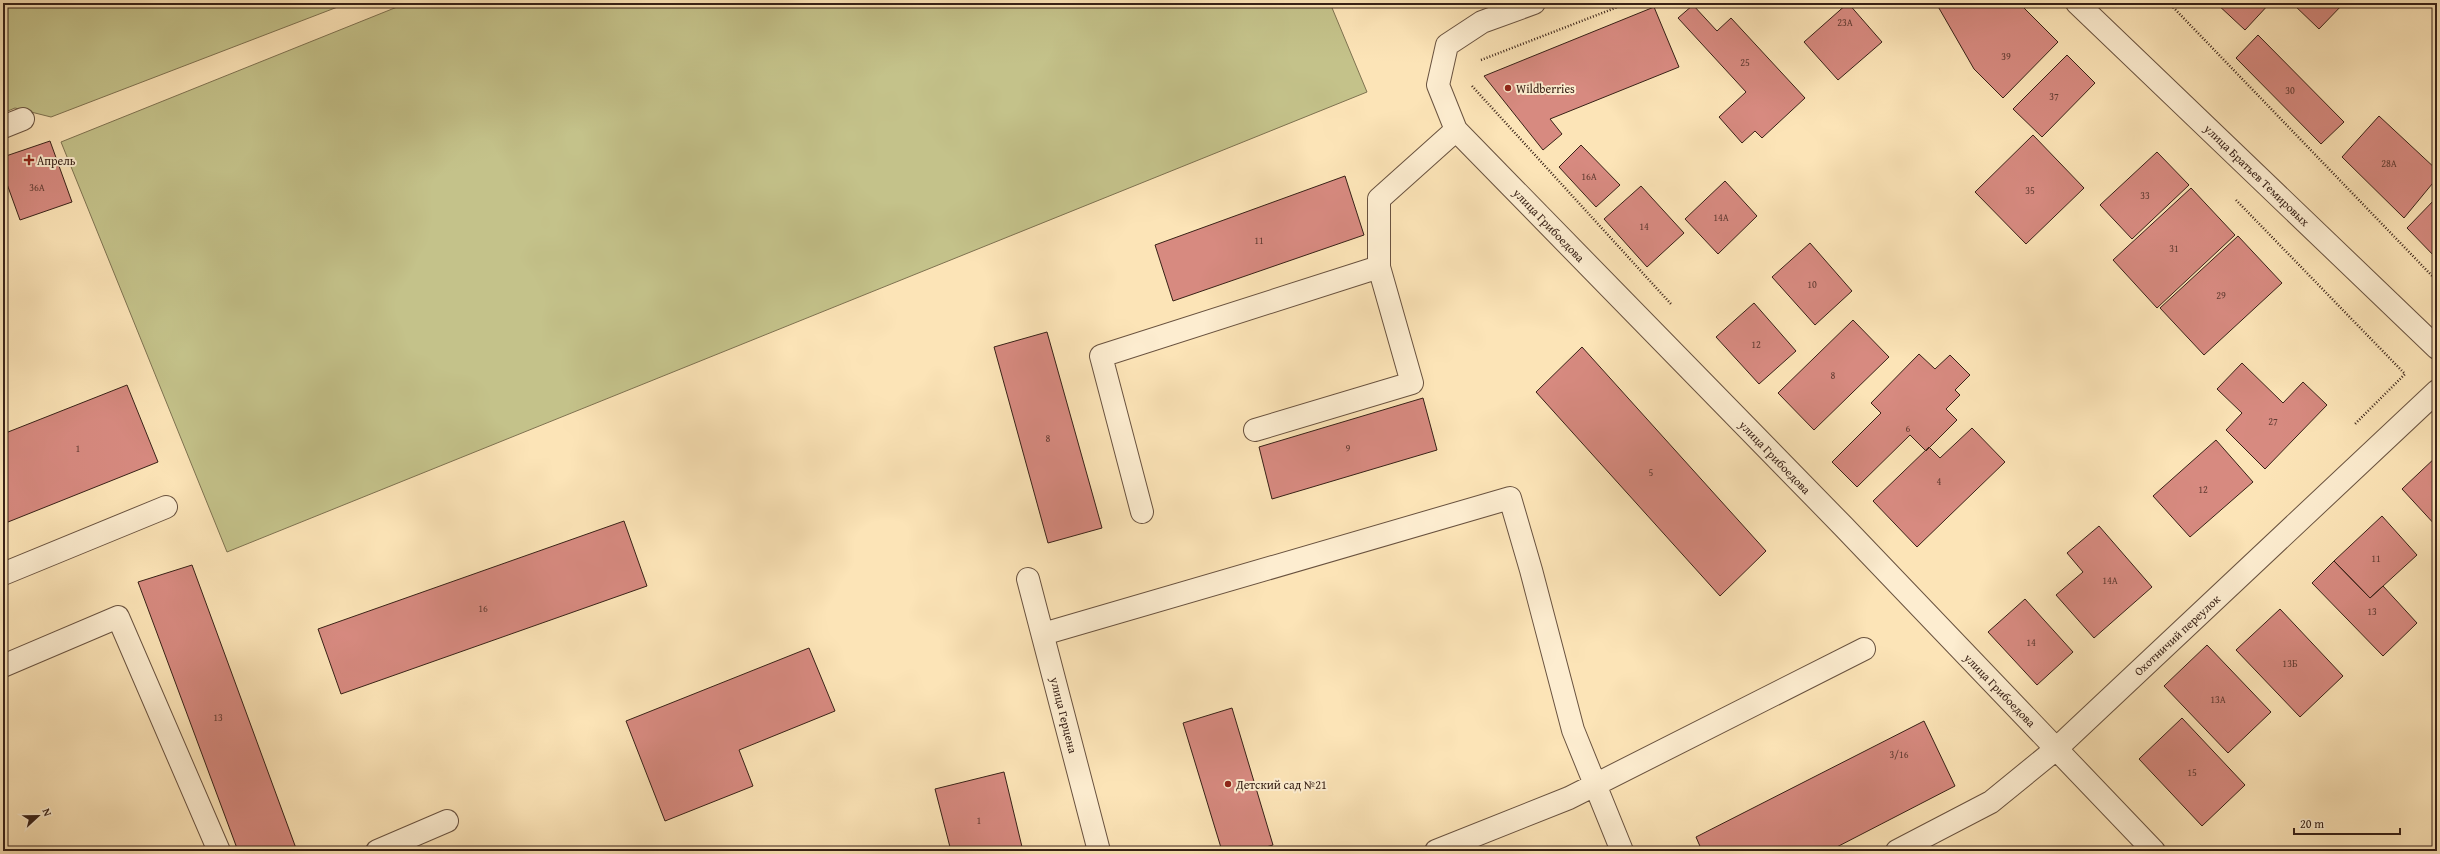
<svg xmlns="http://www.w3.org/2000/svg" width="2440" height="854" font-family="'Gentium Book Plus',serif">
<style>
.green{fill:#c4c28a;stroke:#7e7250}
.building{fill:#d78a80;stroke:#382117}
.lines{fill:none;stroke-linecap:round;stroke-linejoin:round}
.minor-casing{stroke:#69523f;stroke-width:24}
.path{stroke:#382117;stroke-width:2.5;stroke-dasharray:1 2;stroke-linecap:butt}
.minor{stroke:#fdedd0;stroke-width:22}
.poi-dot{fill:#8f2418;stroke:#fdedd0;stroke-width:1.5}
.labels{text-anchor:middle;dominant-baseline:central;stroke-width:4;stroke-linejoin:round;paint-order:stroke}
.number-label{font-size:10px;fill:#603b31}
.poi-label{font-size:12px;fill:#382117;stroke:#fdedd0;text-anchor:start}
.street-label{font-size:12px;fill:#382117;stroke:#fdedd0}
</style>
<rect width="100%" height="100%" fill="#fce4b7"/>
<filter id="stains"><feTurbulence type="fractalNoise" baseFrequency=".005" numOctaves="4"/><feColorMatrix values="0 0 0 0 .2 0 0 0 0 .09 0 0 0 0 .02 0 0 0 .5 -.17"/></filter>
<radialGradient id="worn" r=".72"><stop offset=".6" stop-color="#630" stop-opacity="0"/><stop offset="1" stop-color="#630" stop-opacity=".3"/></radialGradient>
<!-- green -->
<path class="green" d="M3 3H348L51 117 15 108 3 113Z
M407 3H1330L1367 92 227 552 61 142Z"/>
<!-- building -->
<path class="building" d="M1848 3 1882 42 1838 80 1804 42Z
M1936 3H2019L2058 42 2003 98 1974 69Z
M2216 3H2270L2245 30Z
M2292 3H2344L2319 29Z
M1693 5 1717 31 1731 18 1805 98 1762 138 1755 131 1742 143 1719 117 1746 92 1678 18Z
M1654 7 1679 67 1550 119 1562 134 1543 150 1484 76Z
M2258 35 2344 122 2321 144 2236 58Z
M2067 55 2095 83 2042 137 2013 109Z
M2379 116 2437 170V178L2404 218 2342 157Z
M2033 135 2084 188 2026 244 1975 192Z
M50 141 72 202 20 220 3 173V157Z
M1581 145 1620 185 1596 207 1559 167Z
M2157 152 2189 185 2132 239 2100 205Z
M1345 176 1364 235 1173 301 1155 245Z
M1725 181 1757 216 1718 254 1685 219Z
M1641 186 1684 233 1647 267 1604 219Z
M2191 188 2235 235 2157 308 2113 260Z
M2437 197V259L2407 228Z
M2238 236 2282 283 2204 355 2160 308Z
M1810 243 1852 291 1815 325 1772 277Z
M1754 303 1796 351 1759 384 1716 337Z
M1853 320 1889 357 1814 430 1778 393Z
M1047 332 1102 528 1048 543 994 347Z
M1582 347 1766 551 1720 596 1536 392Z
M1919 354 1935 369 1950 355 1970 375 1955 390 1960 395 1946 409 1957 420 1926 451 1910 435 1857 487 1832 462 1881 413 1871 403Z
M2242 363 2283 403 2303 382 2327 405 2265 469 2226 430 2242 413 2217 389Z
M127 385 158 462 3 524V434Z
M1423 398 1437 450 1272 499 1259 447Z
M1972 428 2005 462 1917 547 1873 501 1929 447 1940 458Z
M2216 440 2253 482 2190 537 2153 496Z
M2437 456V527L2402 489Z
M2382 516 2417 555 2370 598 2334 561Z
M624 521 647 586 341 694 318 629Z
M2099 526 2152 587 2094 638 2056 595 2083 572 2067 553Z
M2334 561 2370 598 2383 586 2417 623 2383 656 2312 583Z
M192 565 297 851H238L138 582Z
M2025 599 2073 652 2037 685 1988 632Z
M2280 609 2343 676 2300 717 2236 650Z
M2207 645 2271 712 2228 753 2164 686Z
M809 648 835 711 739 750 753 786 665 821 626 721Z
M1232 708 1273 845 1252 851H1222L1183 723Z
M2182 718 2245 785 2202 826 2139 759Z
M1924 721 1955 786 1829 851H1702L1696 837Z
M1004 772 1023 851H951L935 789Z"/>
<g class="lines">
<!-- minor casing -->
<g class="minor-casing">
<path id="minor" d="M1534 3 1482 22 1447 45 1438 85 1456 130 1843 526 2154 851
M2077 3 2437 348
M3 127 23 119
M1255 430 1412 383 1379 267
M1142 512 1101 356 1379 267V199L1456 130
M3 574 166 507
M1028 579 1099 851
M1043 634 1510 498 1531 570 1573 730 1622 851
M3 666 118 617 219 851
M377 851 447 821
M1436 851 1569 798 1864 649
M1897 851 1991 802 2056 749 2437 391"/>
</g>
<!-- path -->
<path class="path" d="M2169 3 2437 281
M1481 60 1628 3
M1472 86 1671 304
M2236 200 2405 374 2355 424"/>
<!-- minor -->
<use href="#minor" class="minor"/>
</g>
<!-- markers -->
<g class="poi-dot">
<circle cx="1508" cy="88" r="4"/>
<path d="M27 154h4v4h4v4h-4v4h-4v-4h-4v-4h4z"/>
<circle cx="1228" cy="784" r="4"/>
</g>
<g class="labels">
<!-- number labels -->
<g class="number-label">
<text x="1845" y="22">23А</text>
<text x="2006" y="56">39</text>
<text x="1745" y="62">25</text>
<text x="2290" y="90">30</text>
<text x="2054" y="96">37</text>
<text x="2389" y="163">28А</text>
<text x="1589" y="176">16А</text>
<text x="37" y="187">36А</text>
<text x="2030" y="190">35</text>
<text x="2145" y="195">33</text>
<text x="1721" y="217">14А</text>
<text x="1644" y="226">14</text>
<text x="1259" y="240">11</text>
<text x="2174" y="248">31</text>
<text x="1812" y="284">10</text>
<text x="2221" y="295">29</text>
<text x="1756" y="344">12</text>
<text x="1833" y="375">8</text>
<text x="2273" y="421">27</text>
<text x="1908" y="428">6</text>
<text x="1048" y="438">8</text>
<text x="78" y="448">1</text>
<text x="1348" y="448">9</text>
<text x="1651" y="472">5</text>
<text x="1939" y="481">4</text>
<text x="2203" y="489">12</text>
<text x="2376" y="558">11</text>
<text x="2110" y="580">14А</text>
<text x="483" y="608">16</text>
<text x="2372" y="611">13</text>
<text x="2031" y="642">14</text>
<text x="2290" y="663">13Б</text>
<text x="2218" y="699">13А</text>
<text x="218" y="717">13</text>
<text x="1899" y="754">3/16</text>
<text x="2192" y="772">15</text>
<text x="979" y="820">1</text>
</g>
<!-- poi labels -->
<g class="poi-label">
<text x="1516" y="88">Wildberries</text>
<text x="37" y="160">Апрель</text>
<text x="1236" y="784">Детский сад №21</text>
</g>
<!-- street labels -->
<g class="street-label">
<text transform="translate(2257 175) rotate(44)">улица Братьев Темировых</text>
<text transform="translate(1549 225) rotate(46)">улица Грибоедова</text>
<text transform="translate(1775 457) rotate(46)">улица Грибоедова</text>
<text transform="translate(2177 635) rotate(-43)">Охотничий переулок</text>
<text transform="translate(2000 690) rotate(46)">улица Грибоедова</text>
<text transform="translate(1064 715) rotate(76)">улица Герцена</text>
</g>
</g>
<!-- margin -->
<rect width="2440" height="854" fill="none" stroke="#fce4b7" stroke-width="16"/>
<rect x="4" y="4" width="2432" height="846" fill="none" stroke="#382117" stroke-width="2"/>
<rect x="8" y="8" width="2424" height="838" fill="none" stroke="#382117"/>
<!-- north arrow -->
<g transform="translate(38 816) rotate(68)" stroke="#fdedd0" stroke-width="3" paint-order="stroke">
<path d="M0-3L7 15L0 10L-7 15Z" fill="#382117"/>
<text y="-6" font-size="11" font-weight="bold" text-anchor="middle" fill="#382117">N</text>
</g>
<!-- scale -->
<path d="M2294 828v6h106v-6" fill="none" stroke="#382117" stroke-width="2"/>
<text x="2300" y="828" font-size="12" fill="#382117" stroke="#fdedd0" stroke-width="3" paint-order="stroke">20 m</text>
<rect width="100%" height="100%" filter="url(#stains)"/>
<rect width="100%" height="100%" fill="url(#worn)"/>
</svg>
